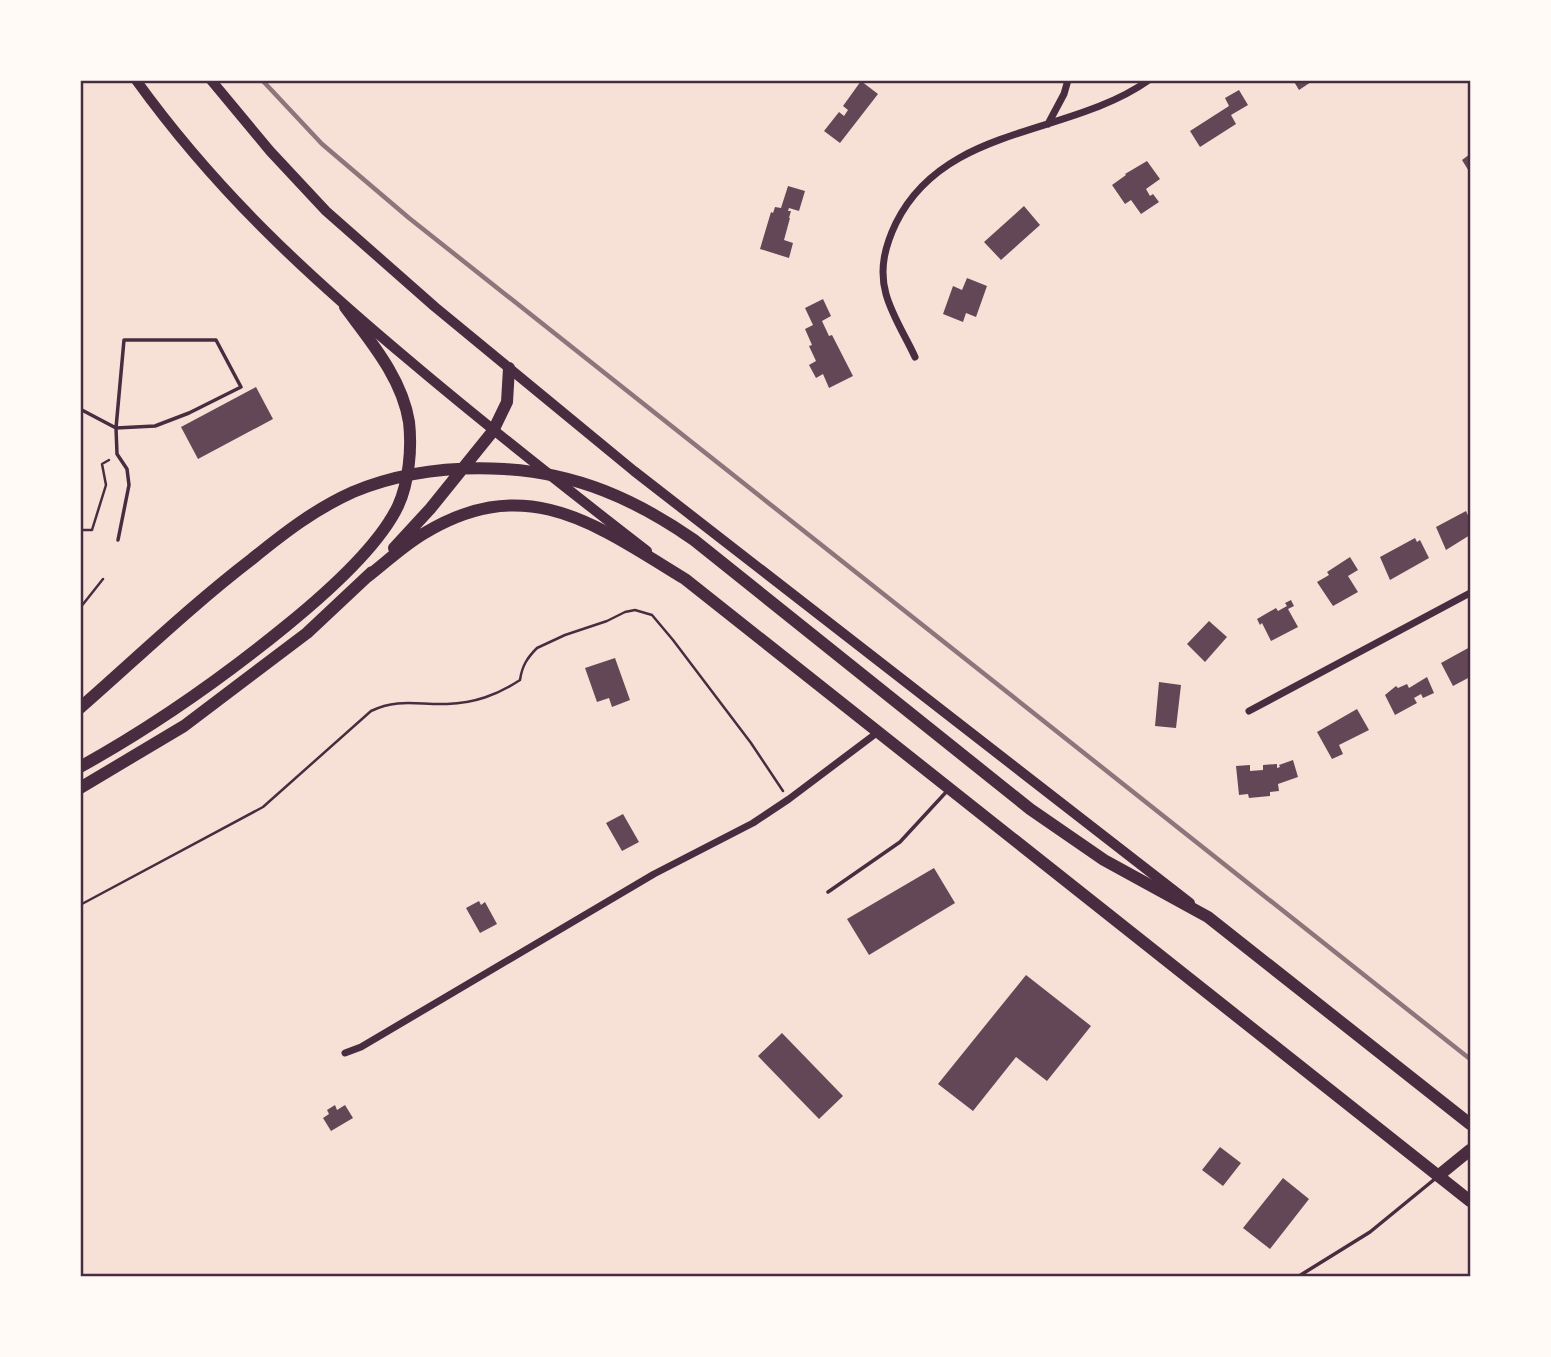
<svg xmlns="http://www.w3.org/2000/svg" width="1551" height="1357" font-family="Cabin,sans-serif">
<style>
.building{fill:#644757}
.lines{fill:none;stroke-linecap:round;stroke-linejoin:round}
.path{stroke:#4a2c40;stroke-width:2.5}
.service{stroke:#4a2c40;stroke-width:3.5}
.minor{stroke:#4a2c40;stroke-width:7}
.primary{stroke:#4a2c40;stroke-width:10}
.trunk{stroke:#4a2c40;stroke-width:12}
.rail{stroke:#8f747c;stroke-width:4.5}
.neatline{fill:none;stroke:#4a2c40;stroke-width:2.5}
</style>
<rect width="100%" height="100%" fill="#f7e1d7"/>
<!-- building -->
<path class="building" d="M1293 80H1314L1299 90Z
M861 81 878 94 840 143 824 131 839 112 844 116 848 110 843 106Z
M1239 90 1248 105 1231 115 1236 124 1200 147 1190 131 1229 106 1225 98Z
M1470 154V173L1462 160Z
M1147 161 1160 179 1146 189 1150 196 1153 194 1159 202 1141 214 1131 200 1125 204 1112 185 1126 175 1125 174Z
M788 186 805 191 799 211 789 208 788 211H791L789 218H790L784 240 793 243 789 258 760 249 771 212 773 213 775 207 781 208Z
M1024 206 1040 225 1001 260 984 242Z
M967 278 987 286 976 317 966 313 963 322 943 314 953 286 962 290Z
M823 299 831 316 822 321 829 336 832 335 853 376 829 388 823 374 816 378 809 365 816 361 809 346 812 345 805 329 813 325 805 308Z
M256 387 273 419 198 459 181 427Z
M1466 511 1470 520V535L1446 550 1436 527Z
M1415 538 1417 542 1420 540 1429 558 1390 580 1380 557Z
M1350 557 1358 570 1348 576 1358 592 1333 606 1317 582 1329 575 1327 572Z
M1291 600 1294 606 1288 609 1298 627 1271 641 1262 623 1260 625 1257 619 1276 608 1278 611 1287 606 1285 603Z
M1209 621 1227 637 1205 662 1187 644Z
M1470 647V677L1453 686 1441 663Z
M615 658 630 700 612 707 609 698 597 702 585 668Z
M1427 677 1434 693 1423 698 1421 694 1414 698 1417 703 1395 715 1385 695 1396 686 1398 688 1407 684 1409 688Z
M1159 682 1181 685 1176 728 1155 726Z
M1357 709 1369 730 1339 745 1343 754 1332 759 1317 732Z
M1293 760 1298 777 1278 784 1279 791 1270 792V796L1249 798 1248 794 1239 795 1236 766 1250 765V771L1263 770V765L1277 764V768L1280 767 1279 765Z
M623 814 639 842 622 851 606 823Z
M934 868 955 903 869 955 847 919Z
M479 901 481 905 485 902 497 924 480 933 466 908Z
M1026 975 1091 1026 1047 1081 1016 1057 973 1111 938 1084Z
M782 1033 843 1096 819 1119 758 1056Z
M335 1105 337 1110 345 1105 353 1118 331 1131 323 1118 329 1114 327 1110Z
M1220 1147 1241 1163 1223 1186 1202 1170Z
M1283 1178 1309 1199 1270 1249 1243 1228Z"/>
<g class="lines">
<!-- path -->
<path class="path" d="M80 530H92L106 485 102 464 109 460
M80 608 103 579
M80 905 263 807 371 711C398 698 418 705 447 704 475 703 497 695 520 680 522 666 527 658 537 648L565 635 607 621 625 612 635 610 652 615 673 640 751 743 783 791"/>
<!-- service -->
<path class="service" d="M80 409 116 428 155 426 189 413 241 387 216 340H124L116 428 117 454 127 469 129 485 118 540
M828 892 900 842 948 790
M1299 1276 1370 1232 1436 1178"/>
<!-- minor -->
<path class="minor" d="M1048 124 1064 94 1068 80
M915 357C906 337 892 316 886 294 879 269 885 246 896 223 945 124 1069 137 1149 80
M1249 711 1470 593
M345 1053 361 1047 654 874 753 823 789 799 878 732"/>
<!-- primary -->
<path class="primary" d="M136 80C216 191 306 274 410 361 488 427 567 489 647 551
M211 80 270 151 326 211 435 307 634 471 1190 903"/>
<!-- trunk -->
<path class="trunk" d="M394 548 430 509 493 431 507 402 509 368
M367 577C385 563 403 546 423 534 526 471 595 524 685 579L1470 1201
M80 708C137 658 192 605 252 559 284 533 315 509 353 492 401 472 452 466 504 469 576 473 635 499 694 540L1030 809 1104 860 1208 917 1470 1124
M80 767C154 726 221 679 286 626 323 596 378 548 398 506 409 482 412 448 409 422 402 378 371 342 345 307
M80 788 184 726 307 633 372 572
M1438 1176 1470 1150"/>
<!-- rail -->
<path class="rail" d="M262 80 322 144 409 218 1470 1059"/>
</g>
<!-- border -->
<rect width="1551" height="1357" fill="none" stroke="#fffaf5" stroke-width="164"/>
<rect x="82" y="82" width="1387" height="1193" class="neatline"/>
</svg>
